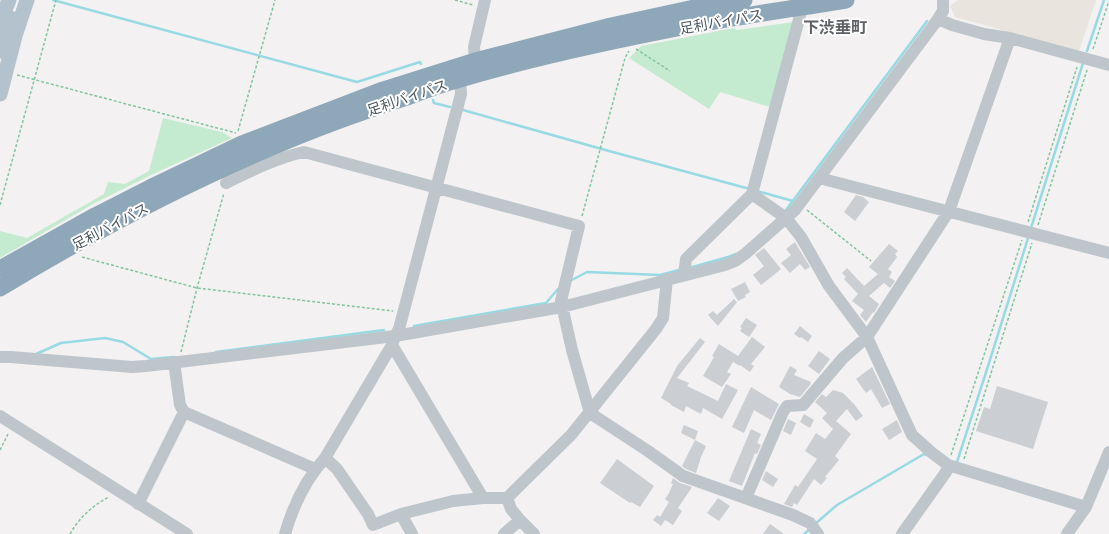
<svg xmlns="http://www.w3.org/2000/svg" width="1109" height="534" font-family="Manrope,'Noto Sans JP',sans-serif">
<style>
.commercial{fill:#e9e5de}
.green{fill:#c4ebd0}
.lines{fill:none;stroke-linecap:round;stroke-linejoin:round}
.stream{stroke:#97dae3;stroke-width:2.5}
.building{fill:#cbced2}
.path{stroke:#80c59c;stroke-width:1.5;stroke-dasharray:3 2;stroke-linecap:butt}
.minor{stroke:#bec6cb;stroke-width:12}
.major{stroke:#b3c2cc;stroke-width:15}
.highway{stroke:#8ea7b9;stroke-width:17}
.labels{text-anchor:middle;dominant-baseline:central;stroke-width:4;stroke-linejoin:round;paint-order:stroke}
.street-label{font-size:14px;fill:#4a555c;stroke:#fff}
.quarter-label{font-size:16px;font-weight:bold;fill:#5e6165;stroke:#fff}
</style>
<rect width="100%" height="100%" fill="#f3f1f1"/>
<!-- commercial -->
<path class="commercial" d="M958 0H1096L1079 51 955 17 950 6Z"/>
<!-- green -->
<path class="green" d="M793 22 770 107 720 92 709 109 629 58 641 46 734 28 737 30Z
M163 118 222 132 232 138 151 175 93 204 0 258V231L27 238 104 194 108 182 125 184 149 171Z"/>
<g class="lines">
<!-- stream -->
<path class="stream" d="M53 0 357 82 420 62 421 64
M1087 51 1104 0
M433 100 434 103 450 107
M463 110 609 151 750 189
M757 191 793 201
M786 210 927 21
M1031 228 1083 63
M689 268 728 257 736 254
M570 281 587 272 660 275 679 270
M414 326 546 303 558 289
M216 352 384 330
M36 354 61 343 105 338 123 342 151 359 173 357
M956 465 989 363 1029 235
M815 524 837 505 924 454 926 455
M804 534 810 529"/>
</g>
<!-- building -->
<path class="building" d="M856 195 863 197 869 202 855 221 844 212Z
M795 242 810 267 805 270 800 264 790 273 781 263 791 255 786 249Z
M889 244 898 251 895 254 897 257 888 269 892 272 889 277 895 281 890 288 884 283 869 296 879 304 874 313 873 312 866 322 860 315 864 310 852 301 858 294 844 279 846 277 842 273 847 268 864 286 878 274 869 267Z
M764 248 781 269 761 285 753 275 764 266 755 255Z
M745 282 750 292 745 295 746 297 738 301 731 289Z
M734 299 737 302 718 326 708 315 713 311 717 315Z
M746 318 757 325 749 337 740 331 742 328 740 327Z
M800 326 812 336 808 342 801 337 800 338 794 334Z
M752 337 765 347 751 364 754 366 750 372 740 365V366L733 362 727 372 731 374 722 387 703 376 714 357 712 356 719 344 738 356Z
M700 338 705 342 677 378 689 383 687 386 718 401 726 384 738 390 722 419 703 408 701 414 686 406 684 412 671 405V404L661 398 677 366Z
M819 351 830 359 819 374 808 366Z
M790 366 797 370 794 375 811 382 810 385 800 397 790 394 779 387Z
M872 367 890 404 882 408 871 389 866 393 856 379Z
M997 386 1048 402 1033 449 976 431 984 407 990 409Z
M751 387 779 404 771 420 754 410 744 433 732 427Z
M833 390 843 393 854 404 863 416 856 421 847 409 836 421 851 434 835 456 839 460 825 477 827 478 821 485 814 479 797 505 794 503 792 507 784 504 795 485 798 487 817 459 805 451 816 433 825 439 833 429 822 418 827 413 815 402 822 394 826 397Z
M804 414 814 420 810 428 800 422Z
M788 419 796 423 791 435 783 431Z
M897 420 902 432 889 440 882 429Z
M684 425 698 431 695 440 681 433Z
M751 429 761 434 757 443 761 445 757 454 755 453 742 486 729 481Z
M695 440 706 446 701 457 696 473 686 469 682 466Z
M617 459 654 486 640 507 631 502 630 503 600 483Z
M766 471 778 479 773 487 762 480Z
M673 478 680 483 692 487 678 508 682 511 673 525 665 520 661 526 653 520 657 515 660 517 669 502 665 499 669 493 673 484 671 483Z
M718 498 730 506 719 521 707 513Z
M770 524 784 534H763Z"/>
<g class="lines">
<!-- path -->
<path class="path" d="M455 0 473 5
M636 49 670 71
M1093 49 1109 1
M17 75 236 133
M238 131 275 0
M0 205 56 0
M807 210 871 261
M582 216 625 58 629 51
M1028 222 1077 67
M1038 225 1087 70
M82 257 197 288 393 311
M181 352 197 288 224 193
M0 450 8 434
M951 455 1022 240
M964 459 1032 243
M70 534C79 518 93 505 109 497"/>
<!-- minor -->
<path class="minor" d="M938 19 952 25 984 34 1010 38 1109 65
M475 61 474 47 485 0
M819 178 1109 253
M226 183C251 171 276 158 304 152L579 226 561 301 572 350 590 413 648 451 683 476 793 515 810 523 818 534
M752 194 786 218 801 237 829 286 867 337 912 435 931 452 948 465 1086 507
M684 275 686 259 752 194 802 8
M392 345 483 498
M0 357H11L132 367 146 366 395 336 562 307 725 265 735 261 745 254 795 210 938 19 943 11V0
M174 362 180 405 184 412 315 469
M0 416 187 534
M325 458 337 469 368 514 373 525 401 514 453 501 483 498H507L571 435 656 329 663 318 667 279
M746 498 783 412 787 406 803 405 843 358 867 337 949 211 1010 38
M138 504 184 412
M401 514 412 534
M520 520 534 534
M285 534C293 506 306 479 325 458L392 345 395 336 399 329 461 94 460 79
M504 534 520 520 511 509 507 498
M902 534 946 472 948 465
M1067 534 1086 507 1109 452"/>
<!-- major -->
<path class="major" d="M0 22 9 0
M0 51 11 18
M0 94 15 36 27 0"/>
<!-- highway -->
<path class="highway" d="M0 269 95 216 150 188 242 144 383 90 475 61 611 26 699 7 744 0
M0 288C89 234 181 185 277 145 319 127 361 112 404 98 423 91 441 84 460 79 538 56 619 39 698 24 747 15 797 8 846 0"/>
</g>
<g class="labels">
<!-- street labels -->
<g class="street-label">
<text transform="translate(721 21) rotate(-10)">足利バイパス</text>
<text transform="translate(407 97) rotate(-19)">足利バイパス</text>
<text transform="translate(110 226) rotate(-28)">足利バイパス</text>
</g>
<!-- quarter labels -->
<g class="quarter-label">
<text x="835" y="27">下渋垂町</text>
</g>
</g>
</svg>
